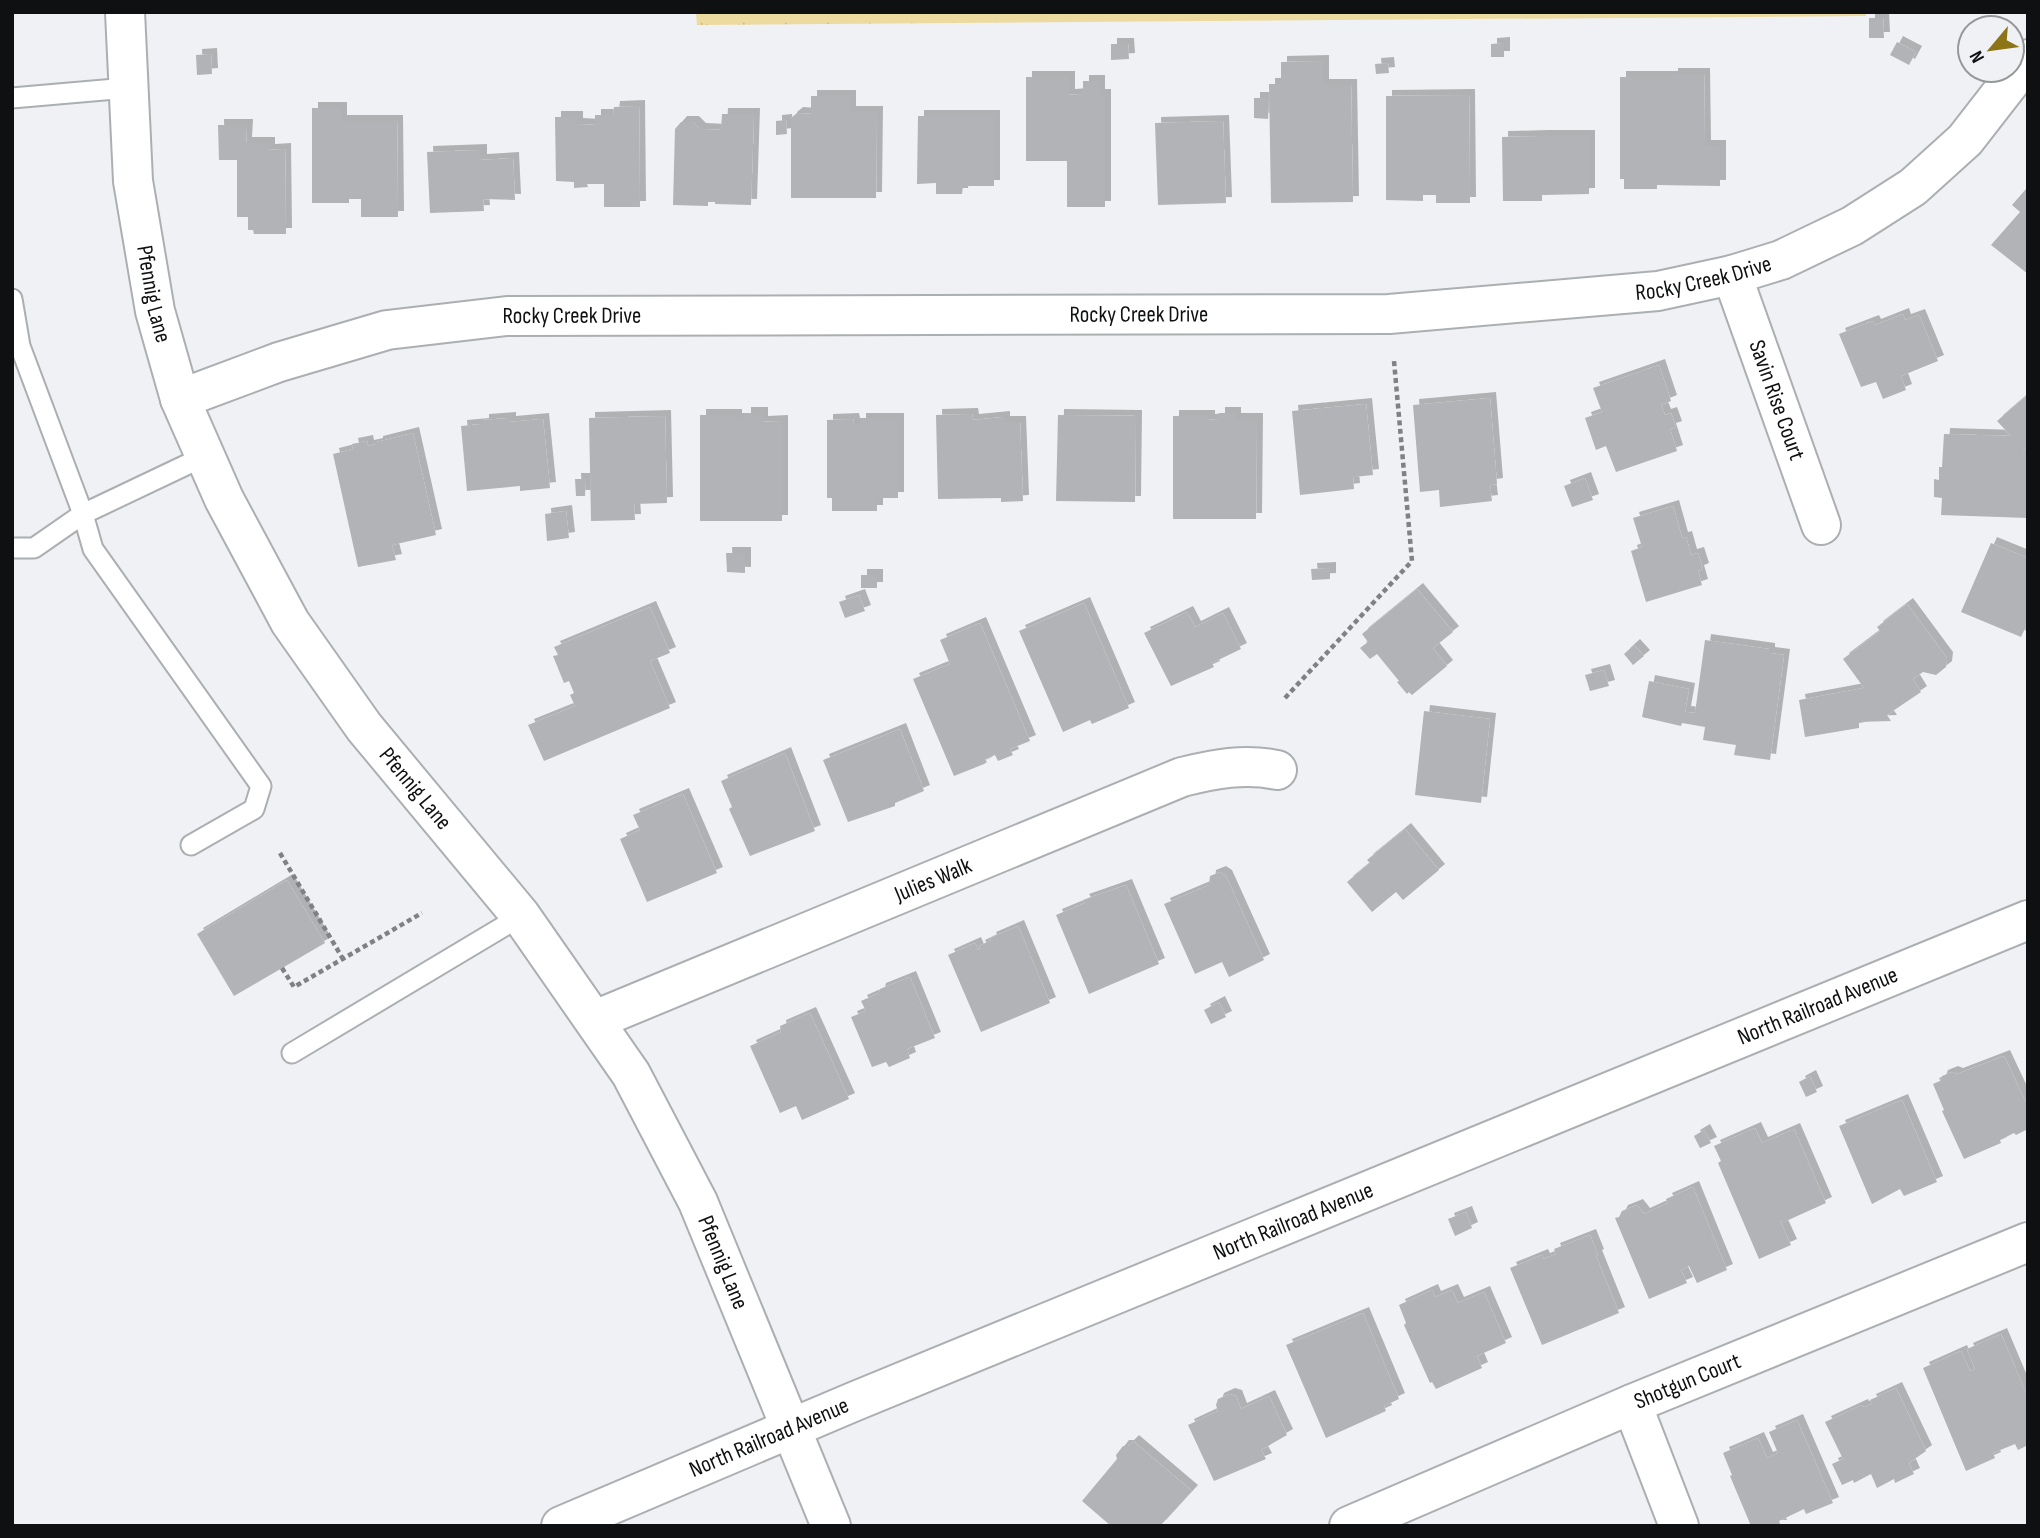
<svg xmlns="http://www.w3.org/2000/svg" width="2040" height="1538" font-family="'Sofia Sans Condensed',sans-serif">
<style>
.grass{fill:url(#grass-tufts)}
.building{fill:#b1b3b6;filter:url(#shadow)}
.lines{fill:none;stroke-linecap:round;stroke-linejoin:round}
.service-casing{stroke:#acafb2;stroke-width:23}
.minor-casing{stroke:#acafb2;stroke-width:42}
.tertiary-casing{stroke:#acafb2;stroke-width:42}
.path{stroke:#7f8183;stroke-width:4.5;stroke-dasharray:5 3.5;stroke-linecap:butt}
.service{stroke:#fff;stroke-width:19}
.minor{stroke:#fff;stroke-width:38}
.tertiary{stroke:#fff;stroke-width:38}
.labels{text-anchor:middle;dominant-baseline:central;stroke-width:6;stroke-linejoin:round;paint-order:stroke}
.street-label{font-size:23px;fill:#0f1011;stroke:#eff1f4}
</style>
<defs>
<pattern id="grass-tufts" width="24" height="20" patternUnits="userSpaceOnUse" patternTransform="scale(1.75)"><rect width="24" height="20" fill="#edda9e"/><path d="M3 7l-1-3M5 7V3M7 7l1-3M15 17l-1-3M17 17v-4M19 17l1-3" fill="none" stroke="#caba87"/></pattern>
<filter id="shadow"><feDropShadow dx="6" dy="-6" stdDeviation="0" flood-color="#0004"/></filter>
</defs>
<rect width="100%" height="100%" fill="#eff1f4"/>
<!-- grass -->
<path class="grass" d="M696 12H1866V16L697 25Z"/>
<!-- building -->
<path class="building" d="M1869 18H1883L1884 38H1869Z
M1897 42 1916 52 1909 65 1890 55Z
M1504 43V57H1491V44Z
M1111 44H1128L1129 59 1111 60Z
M211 54 212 74 197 75 196 55Z
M1323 61V85H1351L1353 202 1271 203 1269 84H1281V62Z
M1388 63 1389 73 1376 74 1375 64Z
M1672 74H1704L1705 146H1720V186L1657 185V189H1624V179H1620V77H1672Z
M1026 77H1069V95L1083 94V81H1099V95H1105V207H1067V161H1026Z
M1469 95 1470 203H1436V195H1423V201L1386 200V96Z
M811 96H850V112H877L876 198H791V118L797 113 811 114Z
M1254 98H1269L1268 119 1254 118Z
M639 106 640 207H604V184H587L588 187 574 188V182L556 181 555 117H577V124L595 125V115H613L614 107Z
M312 108H341V121H397L398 217H361V199H349V203H312Z
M722 114H754L751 205 715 204V202H708V206L673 205 675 129 681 122H693L700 129 721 130Z
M918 116H994V186H963L962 194H936V183L917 184Z
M786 120 787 134 776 135V121Z
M1223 121 1226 203 1158 205 1155 123Z
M218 125H247L246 143H269V150L285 149 286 234H254L253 230H248V217H237V160H219Z
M1543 136H1589V194L1542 195V201H1503L1502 137Z
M481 150V160L513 158 515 200 483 199 484 211 430 213 427 152Z
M2026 189 2028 191V274L1991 245 2020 212 2012 205Z
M1903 314 1905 320 1919 315 1938 361 1901 376 1906 390 1883 399 1876 382 1861 387 1839 334 1873 321 1875 325Z
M1659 365 1671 401 1661 405 1665 415 1671 413 1676 427 1670 429 1677 451 1616 472 1606 446 1596 450 1585 418 1602 412 1593 388Z
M2026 396 2028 398V446L2023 451H2028V518L1941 515 1942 498 1934 497V479L1939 480V467H1942L1944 434 2011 436 1997 421Z
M1490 398 1497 484 1490 485 1492 501 1440 507 1439 490 1420 492 1413 405Z
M1366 404 1373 475 1353 477 1354 489 1300 495 1292 411Z
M745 413H762V422L782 421V521H700V415H736V419H745Z
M1219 413H1235V419H1257L1256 519H1173V416H1209V420L1219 419Z
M972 414 973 420 1004 417V422H1020L1023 501 1001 502V498L938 499 936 415Z
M1058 415 1136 416 1135 502 1056 501Z
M665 416 667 503 634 504 635 520 591 521 589 418Z
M510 418V422L543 419 550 488 520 491V486L467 491 461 426 483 424V420Z
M853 419 854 424H860V419H898V498H877V511H832V498H827V420Z
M413 433 436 535 392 545 396 560 358 567 333 454 353 449 352 444 367 441 368 446 377 444V442Z
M1585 478 1593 500 1572 507 1564 486Z
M575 479H586L585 496H576Z
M1673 506 1682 538 1686 537 1691 555 1698 553 1703 569 1698 571 1702 585 1646 602 1631 551 1642 547 1633 518Z
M566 511 569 538 547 541 545 514Z
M1991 543 2028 558V622L2021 637 1961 612Z
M726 553H745V573L727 572Z
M1330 568V579L1312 580 1311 569Z
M861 575H877V588H861Z
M1417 589 1453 632 1433 648 1447 666 1412 695 1409 692 1407 694 1397 682 1399 681 1377 654 1370 659 1360 648 1368 642 1362 634Z
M859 595 865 611 845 618 839 602Z
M1084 603 1129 708 1092 724 1090 720 1063 732 1019 631Z
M1907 604 1947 658 1946 667 1936 675 1923 672 1913 679 1921 692 1887 715 1891 721 1859 722V728L1805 737 1799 700 1864 688 1843 659 1880 631 1877 627Z
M650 607 670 653 650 661 670 708 544 761 528 725 575 706 570 695 574 693 569 681 564 683 553 656 558 655 554 647Z
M1187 612 1195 627 1223 613 1241 649 1212 663 1214 667 1171 686 1144 633Z
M980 623 1030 741 1010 749 1013 755 998 761 995 755 985 759 987 762 984 764 954 776 913 679 950 664 940 640Z
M1705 640 1769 649V653L1784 655 1770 760 1734 755 1736 745 1703 740 1705 727 1682 723 1681 726 1642 717 1649 681 1689 689 1685 712 1695 713Z
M1634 645 1644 656 1633 665 1624 654Z
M1604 670 1609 686 1590 691 1585 675Z
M1424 711 1490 719 1481 803 1415 795Z
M900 729 924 791 895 803V806L848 822 823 760Z
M785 753 815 831 750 856 729 809 732 807 721 781Z
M683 794 717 873 647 902 620 839 640 830 633 815Z
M1405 829 1439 870 1403 900 1396 892 1372 912 1347 882 1370 863 1367 860Z
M1220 872 1226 876 1264 960 1229 977 1222 962 1195 974 1164 904 1209 885 1210 876Z
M287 880 325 943 234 996 197 934Z
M1126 885 1159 964 1089 994 1056 915 1085 903 1083 900Z
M1018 926 1050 1003 981 1032 948 955 975 943 978 950 981 949 979 946 991 940 990 938Z
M910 977 935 1038 907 1049 910 1058 889 1067 886 1062 872 1067 851 1017 866 1011 861 1001 879 993 880 989Z
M1219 1002 1226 1017 1211 1024 1204 1010Z
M810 1013 849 1099 802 1120 796 1106 780 1113 750 1046 781 1032 780 1026Z
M2004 1056 2028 1107V1129L2016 1135 2014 1133 2000 1140 2001 1143 1964 1159 1942 1111 1944 1110 1933 1084 1940 1081 1942 1076 1952 1072 1957 1074Z
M1810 1076 1817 1092 1806 1097 1799 1082Z
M1902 1100 1937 1182 1904 1196 1900 1189 1872 1204 1839 1126Z
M1755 1128 1762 1143 1794 1129 1826 1203 1784 1222 1780 1221 1791 1245 1759 1259 1718 1163 1721 1161 1714 1146Z
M1704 1130 1711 1143 1700 1148 1694 1136Z
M1693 1187 1727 1270 1697 1283 1689 1266 1681 1270 1687 1283 1649 1299 1615 1218 1619 1217 1622 1211 1637 1205 1644 1214 1668 1203 1666 1199Z
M1466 1212 1472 1228 1455 1236 1448 1219Z
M1590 1235 1598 1255 1596 1256 1619 1313 1542 1345 1510 1268 1542 1255 1544 1259 1556 1254 1554 1249Z
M1432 1290 1435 1297 1452 1290 1458 1303 1484 1292 1506 1343 1477 1356 1482 1368 1436 1389 1432 1382 1430 1383 1404 1325 1406 1323 1399 1305Z
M1363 1313 1399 1399 1384 1406 1386 1411 1326 1438 1286 1345Z
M2001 1334 2028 1398V1445L2018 1450 2015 1444 1993 1453 1995 1458 1966 1471 1923 1368 1961 1351 1970 1371 1975 1369 1967 1349Z
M1896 1388 1926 1451 1909 1463 1914 1474 1895 1483 1894 1479 1877 1488 1871 1474 1854 1483 1853 1480 1842 1485 1832 1464 1843 1459 1825 1422 1862 1405 1863 1407 1872 1404 1870 1400Z
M1229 1394 1236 1396 1241 1409 1269 1396 1287 1435 1261 1450 1266 1459 1214 1481 1188 1425 1218 1411 1216 1405 1218 1399Z
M1797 1420 1833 1503 1806 1514 1804 1509 1779 1521 1781 1526H1751L1730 1476 1732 1475 1723 1453 1758 1438 1767 1458 1778 1453 1769 1432Z
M1133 1441 1192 1491 1160 1526H1111L1082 1501 1117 1459 1116 1455 1123 1446H1128Z"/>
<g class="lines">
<!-- service casing -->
<g class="service-casing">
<path id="service" d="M12 98 127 88
M12 299 20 346 83 514 34 548H12
M191 845 254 809 261 786 93 549 83 514 205 456
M292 1053 521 916"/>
</g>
<!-- minor casing -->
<g class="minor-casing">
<g id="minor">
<path id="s1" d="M1732 275 1821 525"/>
<path id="s2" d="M180 399 279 362 387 330 507 316 1389 314 1658 291 1732 275 1781 260 1852 226 1913 187 1965 140 2028 59"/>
<path id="s3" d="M595 1020 1182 777C1214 769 1245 763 1277 770"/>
<path d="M1632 1404 1679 1526"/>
<path id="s4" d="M1349 1526 1632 1404 2028 1242"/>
</g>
</g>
<!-- tertiary casing -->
<g class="tertiary-casing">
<g id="tertiary">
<path id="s5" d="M125 12 133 181 155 311 180 399 224 499 290 622 364 727 521 916 631 1074 698 1202 831 1526"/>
<path id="s6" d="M561 1526 853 1402 2028 920"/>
</g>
</g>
<!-- path -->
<path class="path" d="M1285 698 1412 561 1394 361
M280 853 343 959
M282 968 294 987 422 913"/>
<!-- service -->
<use href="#service" class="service"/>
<!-- minor -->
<use href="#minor" class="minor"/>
<!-- tertiary -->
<use href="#tertiary" class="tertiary"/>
</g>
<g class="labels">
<!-- street labels -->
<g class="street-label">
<text stroke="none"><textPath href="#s2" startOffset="1538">Rocky Creek Drive</textPath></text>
<text stroke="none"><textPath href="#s5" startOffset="284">Pfennig Lane</textPath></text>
<text stroke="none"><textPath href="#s2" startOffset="971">Rocky Creek Drive</textPath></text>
<text stroke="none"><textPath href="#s2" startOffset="404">Rocky Creek Drive</textPath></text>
<text stroke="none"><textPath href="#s1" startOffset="133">Savin Rise Court</textPath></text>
<text stroke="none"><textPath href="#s5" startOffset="850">Pfennig Lane</textPath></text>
<text stroke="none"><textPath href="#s3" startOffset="366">Julies Walk</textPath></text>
<text stroke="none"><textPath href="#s6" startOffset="1360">North Railroad Avenue</textPath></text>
<text stroke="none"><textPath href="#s6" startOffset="793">North Railroad Avenue</textPath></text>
<text stroke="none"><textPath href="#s5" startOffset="1418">Pfennig Lane</textPath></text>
<text stroke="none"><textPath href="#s4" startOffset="368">Shotgun Court</textPath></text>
<text stroke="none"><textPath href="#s6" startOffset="226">North Railroad Avenue</textPath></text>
</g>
</g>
<!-- border -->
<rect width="2040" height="1538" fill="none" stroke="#0f1011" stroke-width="28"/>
<!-- north arrow -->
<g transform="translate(1991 49) rotate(241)"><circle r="33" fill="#eff1f4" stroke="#959799" stroke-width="2"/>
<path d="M0-5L12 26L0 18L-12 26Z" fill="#8c7417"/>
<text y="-10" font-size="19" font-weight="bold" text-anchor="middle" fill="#0f1011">N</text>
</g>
</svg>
